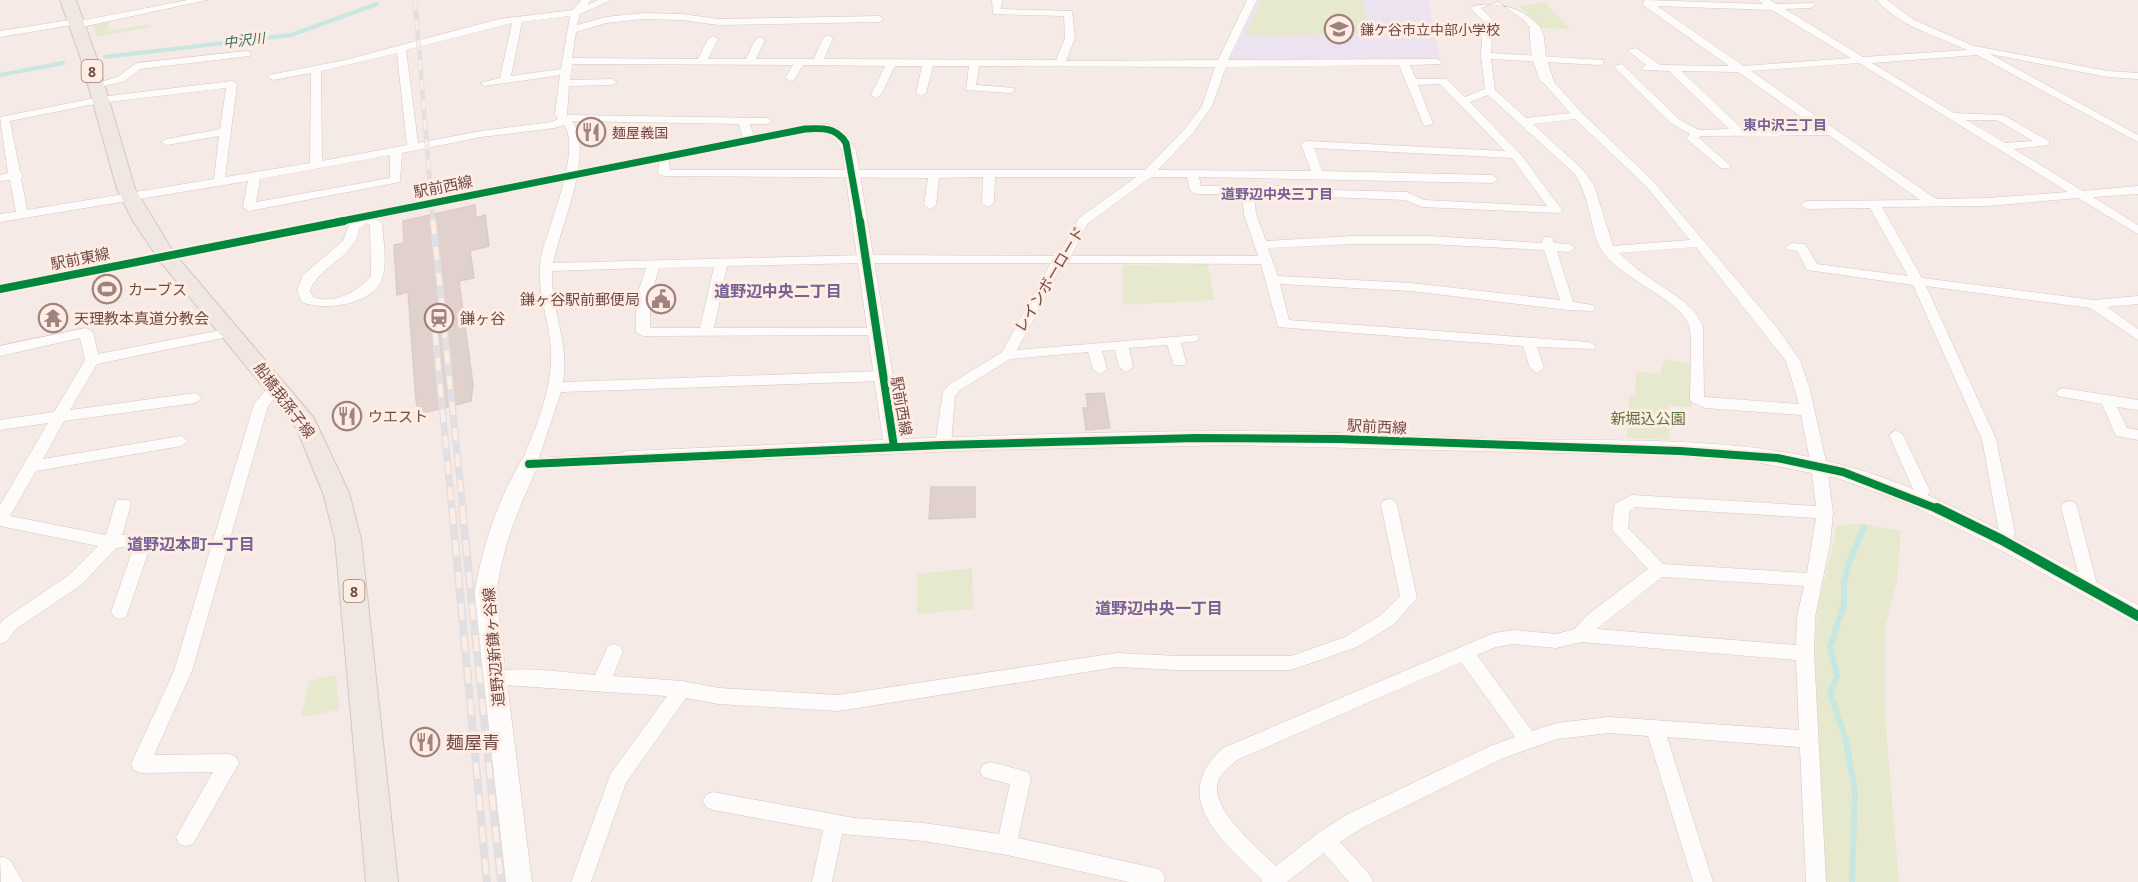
<svg xmlns="http://www.w3.org/2000/svg" width="2138" height="882" font-family="'Open Sans','Noto Sans JP',sans-serif">
<style>
.education{fill:#ede2ef}
.green{fill:#e7e9cf}
.lines{fill:none;stroke-linecap:round;stroke-linejoin:round}
.stream-far1{stroke:#c7e7e1;stroke-width:4}
.stream{stroke:#c7e7e1;stroke-width:6}
.building{fill:#e1d1cd;stroke:#decbc7;stroke-width:1.5}
.minor-casing{stroke:#d6c7c3;stroke-width:1}
.tertiary-casing{stroke:#d6c7c3;stroke-width:1}
.primary-casing{stroke:#d4c6c3;stroke-width:2}
.minor{fill:#fefcfb;fill-rule:evenodd}
.tertiary{fill:#fefcfb;fill-rule:evenodd}
.primary{fill:#f1e7e2;fill-rule:evenodd}
.rail-far2-casing{stroke:#e1dfe2;stroke-width:4.5}
.rail-far1-casing{stroke:#e1dfe2;stroke-width:7}
.rail-casing{stroke:#e1dfe2;stroke-width:8}
.rail-far2{stroke:#ffede4;stroke-width:3;stroke-dasharray:10;stroke-linecap:butt}
.rail-far1{stroke:#ffede4;stroke-width:4.5;stroke-dasharray:13;stroke-linecap:butt}
.rail{stroke:#ffede4;stroke-width:5;stroke-dasharray:16;stroke-linecap:butt}
.cycleway-far2-casing{stroke:#ffede4;stroke-width:10}
.cycleway-far1-casing{stroke:#ffede4;stroke-width:12}
.cycleway-casing{stroke:#ffede4;stroke-width:14}
.cycleway-far2{stroke:#00873e;stroke-width:7}
.cycleway-far1{stroke:#00873e;stroke-width:8}
.cycleway{stroke:#00873e;stroke-width:10}
.labels{text-anchor:middle;dominant-baseline:central;stroke-width:6;stroke-linejoin:round;paint-order:stroke}
.far-poi-label{font-size:14px;fill:#724a46;stroke:#ffede4;text-anchor:start}
.far-water-label{font-size:14px;font-style:italic;fill:#38726c;stroke:#ffede4}
.shield{fill:#ffede4;stroke:#9c7b75;stroke-width:1.5}
.shield-label{font-size:14px;font-weight:bold;fill:#724a46}
.far-neighbourhood-label{font-size:14px;font-weight:bold;fill:#766196;stroke:#ffede4}
.street-label{font-size:15px;fill:#724a46;stroke:#ffede4}
.poi-label{font-size:15px;fill:#724a46;stroke:#ffede4;text-anchor:start}
.park-label{font-size:15px;fill:#5b733c;stroke:#ffede4}
.neighbourhood-label{font-size:16px;font-weight:bold;fill:#766196;stroke:#ffede4}
.near-poi-label{font-size:18px;fill:#724a46;stroke:#ffede4;text-anchor:start}
</style>
<rect width="100%" height="100%" fill="#f5eae5"/>
<!-- education -->
<path class="education" d="M1258 0H1428L1440 60 1230 59Z"/>
<!-- green -->
<path class="green" d="M1261 0H1362L1370 26H1356L1359 35 1245 36Z
M1545 2 1570 29 1541 28 1519 6Z
M110 18 108 31 150 24 151 27 97 37 92 24Z
M1208 264 1214 300 1123 305V265Z
M1665 359 1690 364 1692 407 1669 406V440L1627 438 1629 395H1635L1636 371 1660 374Z
M1859 523 1901 531 1897 581 1885 626V717L1899 882H1826C1820 797 1812 710 1816 625 1818 591 1833 559 1836 526Z
M972 568 973 609 917 614V574Z
M336 675 339 710 301 717 309 681Z"/>
<g class="lines">
<!-- stream-far1 -->
<path class="stream-far1" d="M105 57 291 35 377 4
M0 75 63 63"/>
<!-- stream -->
<path class="stream" d="M1843 731 1830 693 1837 676 1830 647 1844 604V584L1849 563 1864 527
M1845 737 1855 790 1852 882"/>
</g>
<!-- building -->
<path class="building" d="M475 205 476 218 485 215 489 246 470 251 474 278 459 281 473 385 471 401 419 414 416 400 408 292 397 295 394 245 404 243 403 221Z
M1104 393 1110 428 1086 430 1083 408H1088L1086 394Z
M931 487H975V517L929 519Z"/>
<g class="lines">
<!-- minor casing -->
<g class="minor-casing">
<path id="minor" d="M188 0H207L77 28 72 25 0 37V31L76 19 80 21Z
M581 0H591L587 5 598 0H611L580 14 577 25 606 17 643 13 682 14 718 19 879 16 884 19 879 22 718 25 682 20 643 19 606 23 576 32 572 58 698 59 708 39 713 36 718 39 708 59H746L755 40 760 37 765 40 756 59H814L823 38 828 35 833 38 824 59 1056 60 1065 38 1064 16 993 14 992 0H1002L1001 9 1072 11 1075 38 1066 61 1218 60 1247 0H1257L1228 60 1437 59 1442 62 1441 64 1410 65 1416 79H1447L1465 97 1485 89 1481 56 1483 21 1470 7C1495 0 1524 7 1540 28L1532 30 1524 20 1498 2 1481 8 1493 21 1491 53 1603 60V64L1599 65 1491 59 1495 90 1526 118 1570 113 1542 81 1551 79 1582 113 1654 182 1778 329 1800 360 1809 386 1827 466 1833 513 1830 544 1815 617 1814 653 1826 882H1806L1800 747 1667 737 1713 882H1693L1648 736 1609 733 1557 739 1501 759 1362 828 1340 842 1370 875 1373 882H1349L1324 853 1287 882H1261L1262 880C1224 842 1167 798 1223 748L1494 633 1514 630 1556 634 1575 629 1586 616 1648 569 1612 530 1614 507 1616 503 1632 495 1816 506 1811 466 1801 415 1705 408 1692 402 1690 399C1690 383 1693 338 1689 325 1680 299 1619 278 1602 251 1589 228 1591 198 1574 173L1488 95 1470 102 1522 156 1562 210 1560 213 1422 207 1405 200 1254 194 1256 214 1266 241 1352 236H1429L1542 243 1543 237H1551L1554 243 1569 244 1575 248 1569 252 1557 251 1573 302 1593 305 1595 308 1593 311 1568 310 1411 291 1280 284 1289 320 1589 342 1596 346 1594 349 1537 347 1544 368 1537 373 1530 368 1523 346 1278 327 1261 264 1067 263 1061 267 1017 350 1197 335 1199 338 1197 341 1181 343 1186 362 1184 365H1174L1167 345 1129 348 1133 367 1126 372 1119 367 1115 350 1102 351 1107 369 1100 374 1093 369 1088 352 1010 359 960 390 955 396 951 445 943 450 935 445 943 392 950 384 1002 352 1051 263H865L727 266 714 328H881L883 331 876 335 643 336 636 332V299L646 268 552 271C550 309 570 341 563 382L882 371 889 376 882 381 561 392 539 458 628 453 636 458 628 463 524 468 521 464C536 427 553 389 551 349 549 315 534 288 542 253 549 225 582 149 564 125L554 128 481 137 402 153 400 182 249 211 243 207 248 181 0 222V214L16 212 10 180 0 181V175L8 173 0 117 100 97 232 81 237 84 225 177 310 163 311 73 273 80 268 77 269 75 345 60 499 19 573 10ZM570 16 561 69 511 76 522 22ZM512 23 500 78 480 83 485 86 560 75 555 114 558 119 552 122 481 131 418 143 406 50ZM397 53 407 145 322 161 321 71ZM572 64 793 65 785 78 790 81 794 80 803 65 885 66 871 95 876 98 881 95 895 66H922L916 93 921 96 926 93 933 66H969L966 90 1010 93 1014 92V88L976 85 979 66 1215 67 1202 106 1185 129 1145 170H670L668 156H660L658 173 664 176 928 178 924 205 930 209 936 205 939 178 983 177 982 203 988 207 994 203 995 177H1136L1079 218 1058 256 865 255 553 263C560 228 595 152 572 121L739 124 743 140 749 143 755 140 750 124H767L772 121 767 118 567 115 569 86 612 85 617 82 612 79 570 80ZM1399 65 1424 126 1433 124 1418 85 1440 84 1505 151 1307 141 1301 144 1311 171 1158 170 1193 133 1212 106 1226 67ZM226 88 220 129 167 139 161 142 167 145 219 136 214 179 27 210 21 178 23 175 20 172 10 121 100 103ZM1575 119 1646 186 1690 240 1613 246 1594 185 1582 169 1533 124ZM1314 148 1512 158 1547 206 1424 200 1407 192 1297 189 1286 186H1201L1199 177 1492 183 1498 179 1492 175 1322 171ZM390 155V178L256 202 260 179ZM1151 177H1187L1190 190 1196 194H1242L1244 214 1258 256H1071L1088 223ZM1352 244H1429L1544 250 1560 300 1411 283 1278 276 1268 248ZM1696 247 1786 361 1799 404 1704 397 1703 326 1695 312 1682 300 1638 270 1619 253ZM714 267 700 328H650V299L659 268ZM1634 507 1816 518 1807 573 1663 564 1628 528 1630 510ZM1662 577 1804 586 1797 617 1796 645 1596 629ZM1581 642 1796 660 1799 730 1609 717 1557 723 1532 731 1477 655 1496 647 1514 644 1556 648ZM1461 662 1515 737 1488 747 1348 814 1318 833 1276 866C1258 848 1210 810 1218 782 1221 773 1230 766 1237 760Z
M1646 0 1763 4 1758 0H1770L1776 4 1813 3 1815 5 1810 8 1785 9 1863 57 1967 50C1936 35 1900 27 1877 0H1887L1914 20 1974 46 2108 71 2138 73V79L2108 77 1990 54 2138 135V142L1977 55 1872 63 1954 113 2003 115 2049 141V145L2014 149 2083 191 2138 186V194L2093 197 2138 225V234L2078 198 1988 206 1882 207 1922 278 2094 300 2138 296V304L2107 307 2138 329V340L2090 308 1926 286 1996 439 2015 533 2008 544H1996L1994 540 1999 532 1982 439 1913 285 1807 270 1797 251 1788 250 1786 247 1792 243 1805 244 1817 264 1908 276 1870 208 1807 209 1801 205 1807 201 1920 200 1829 135 1700 136 1699 138 1731 166 1729 168H1721L1688 140 1686 138 1690 134 1672 124 1613 66 1622 64 1680 120 1699 130 1729 129 1669 71 1643 70 1642 68 1646 65 1627 50 1636 48 1660 65 1729 66 1643 5V1ZM1657 6 1772 10 1851 58 1743 66ZM1859 63 2068 192 1988 198 1936 199 1751 71ZM1681 71 1738 72 1819 129H1742ZM1966 120H1997L2033 141 2005 143Z
M246 51 250 52V56L140 69 125 81 96 88 91 85 117 77 137 63Z
M365 213 382 223C383 239 387 259 383 275 378 304 325 312 302 302L297 291 303 275 343 241 349 225ZM366 223 370 225 371 276C359 292 332 305 313 297L310 291C319 265 356 257 359 229Z
M86 328 93 332 98 354 232 328 239 332 232 336 97 364 70 410 195 393 202 398 195 403 64 421 43 459 181 436 188 441 181 446 36 471 10 516 106 535 115 504 117 500H129L131 504 122 535H151L153 539 126 617 120 619 114 617 111 612 134 546 116 548 81 585 16 629 6 642 0 644V624L4 619 69 575 98 546 0 526V505L48 423 0 430V420L54 412 85 360 80 338 0 356V346Z
M277 381 284 386 268 406 192 671 154 755 229 754 236 757 239 763 193 844 186 846 179 844 176 837 213 772 141 773 134 770 131 764 174 671 254 404 272 383Z
M2063 388 2138 400V410L2117 407 2127 428 2138 430V440L2116 436 2102 404 2058 396 2056 393 2058 390Z
M1896 430 1903 435 1930 491 1924 503H1912L1910 499 1914 491 1889 435Z
M1389 499 1395 501 1397 505 1417 598 1393 625 1357 647 1291 670H1178L1117 667 838 711 719 704 686 698 626 783 591 882H571L611 773 667 696 488 684 485 679 488 674C516 664 565 673 595 675L608 646 614 644 620 646 623 651 613 676 682 681 719 688 838 695 1117 653 1178 656H1291L1345 637 1381 615 1400 596 1381 505 1383 501Z
M2069 501 2075 503 2077 507 2099 592 2097 597 2091 599 2085 597 2083 592 2061 507 2063 503Z
M990 762 1028 772 1031 778 1018 838 1155 868 1162 871 1165 878 1164 882H1129L1007 855 924 841 842 834 832 882H812L823 830 713 810 706 807 703 801 706 795 713 792 854 818 924 823 999 834 1010 784 983 777 980 771 983 765Z
M3 857 10 860 23 882H1L0 858Z"/>
</g>
<!-- tertiary casing -->
<g class="tertiary-casing">
<path id="tertiary" d="M1535 24 1539 25 1544 36 1546 58 1554 81 1547 85 1540 81 1532 58 1529 28Z
M827 124 843 130 856 151 903 439C1013 435 1124 431 1234 431 1326 431 1417 437 1509 439 1619 442 1731 435 1839 464 1947 493 2040 554 2138 605V625L1984 541 1909 504 1837 478 1756 462 1673 456 1234 445 982 450 628 465 621 463 618 458 621 453 628 451 883 440 842 151C835 132 823 132 805 133L0 294V284L805 125Z
M529 457 536 459 539 464C517 512 503 543 496 596L532 882H506L474 596C482 547 497 502 522 459Z"/>
</g>
<!-- primary casing -->
<g class="primary-casing">
<path id="primary" d="M60 0H76L96 56 135 189 174 253 314 418 349 493 361 539 398 882H366L335 539 323 493 296 427 160 261 133 221 117 189 80 56Z"/>
</g>
<!-- minor -->
<use href="#minor" class="minor"/>
<!-- tertiary -->
<use href="#tertiary" class="tertiary"/>
<!-- primary -->
<use href="#primary" class="primary"/>
<!-- rail-far2 casing -->
<g class="rail-far2-casing">
<path id="rail-far2" d="M415 0 433 222"/>
</g>
<!-- rail-far1 casing -->
<g class="rail-far1-casing">
<path id="rail-far1" d="M433 221 463 510
M435 332 452 510"/>
</g>
<!-- rail casing -->
<g class="rail-casing">
<path id="rail" d="M452 508 487 882
M462 508 501 882"/>
</g>
<!-- rail-far2 -->
<use href="#rail-far2" class="rail-far2"/>
<!-- rail-far1 -->
<use href="#rail-far1" class="rail-far1"/>
<!-- rail -->
<use href="#rail" class="rail"/>
<!-- cycleway-far2 casing -->
<g class="cycleway-far2-casing">
<path id="cycleway-far2" d="M337 222 805 129C822 128 836 127 846 143L860 222"/>
</g>
<!-- cycleway-far1 casing -->
<g class="cycleway-far1-casing">
<path id="cycleway-far1" d="M860 221 894 447
M0 289 344 221
M529 464 943 445 1196 438 1339 439 1680 451 1777 458 1843 472 1940 510"/>
</g>
<!-- cycleway casing -->
<g class="cycleway-casing">
<path id="cycleway" d="M1937 508 2002 540 2138 616"/>
</g>
<!-- cycleway-far2 -->
<use href="#cycleway-far2" class="cycleway-far2"/>
<!-- cycleway-far1 -->
<use href="#cycleway-far1" class="cycleway-far1"/>
<!-- cycleway -->
<use href="#cycleway" class="cycleway"/>
</g>
<!-- icons -->
<defs>
<g id="school-ring" transform="scale(1.5)"><circle r="9.5" fill="#ffede4" stroke="#a0827e" stroke-width="1.5"/><path d="M0-5L7-2L0 1L-7-2ZM-4 1L0 2.5L4 1V4Q0 6-4 4Z" fill="#a0827e"/></g>
<g id="restaurant-ring" transform="scale(1.5)"><circle r="9.5" fill="#ffede4" stroke="#a0827e" stroke-width="1.5"/><path d="M-5-6h1v4h1v-4h1v4h1v-4h1v5L-1.5 .5V6h-2V.5L-5-1ZM5-6V6H3V1.5H1.5Q1.5-4 5-6Z" fill="#a0827e"/></g>
<g id="stadium-ring" transform="scale(1.5)"><circle r="9.5" fill="#ffede4" stroke="#a0827e" stroke-width="1.5"/><path d="M0-5a6.5 5 0 1 0 0 10a6.5 5 0 1 0 0-10ZM-3.5-1.8h7v3.6h-7Z" fill="#a0827e"/></g>
<g id="civic-ring" transform="scale(1.5)"><circle r="9.5" fill="#ffede4" stroke="#a0827e" stroke-width="1.5"/><path d="M-.6-6.5H3V-4.5H.6V-3L4-1V1h2V6H-6V1h2V-1L-.6-3ZM-1.2 2.5V6h2.4V2.5Z" fill="#a0827e"/></g>
<g id="temple-ring" transform="scale(1.5)"><circle r="9.5" fill="#ffede4" stroke="#a0827e" stroke-width="1.5"/><path d="M0-6L5-2H3V0L6.5 2.5H4V6H1.5V3h-3V6H-4V2.5H-6.5L-3 0V-2H-5Z" fill="#a0827e"/></g>
<g id="station-ring" transform="scale(1.5)"><circle r="9.5" fill="#ffede4" stroke="#a0827e" stroke-width="1.5"/><path d="M-3-6H3Q5-6 5-4V2Q5 4 3 4L4.5 6H3L1.5 4h-3L-3 6H-4.5L-3 4Q-5 4-5 2V-4Q-5-6-3-6ZM-3.5-4v3h7v-3ZM-3.5 1v1.5H-2V1ZM2 1v1.5H3.5V1Z" fill="#a0827e"/></g>
</defs>
<g fill-rule="evenodd">
<use href="#school-ring" x="1339" y="29"/>
<use href="#restaurant-ring" x="591" y="132"/>
<use href="#stadium-ring" x="107" y="289"/>
<use href="#civic-ring" x="661" y="299"/>
<use href="#temple-ring" x="53" y="318"/>
<use href="#station-ring" x="439" y="318"/>
<use href="#restaurant-ring" x="347" y="416"/>
<use href="#restaurant-ring" x="425" y="742"/>
</g>
<g class="labels">
<!-- far-poi labels -->
<g class="far-poi-label">
<text x="1360" y="29">鎌ケ谷市立中部小学校</text>
<text x="612" y="132">麺屋義国</text>
</g>
<!-- far-water labels -->
<g class="far-water-label">
<text transform="translate(244 40) rotate(-7)">中沢川</text>
</g>
<!-- shield labels -->
<g class="shield">
<rect x="81.5" y="60" width="21" height="22" rx="4.5"/>
<rect x="343.5" y="580" width="21" height="22" rx="4.5"/>
</g>
<g class="shield-label">
<text x="92" y="71">8</text>
<text x="354" y="591">8</text>
</g>
<!-- far-neighbourhood labels -->
<g class="far-neighbourhood-label">
<text x="1785" y="124">東中沢三丁目</text>
<text x="1277" y="193">道野辺中央三丁目</text>
</g>
<!-- street labels -->
<g class="street-label">
<text transform="translate(443 186) rotate(-11)">駅前西線</text>
<text transform="translate(80 258) rotate(-11)">駅前東線</text>
<text transform="translate(1049 279) rotate(-59)">レインボーロード</text>
<text transform="translate(285 400) rotate(53)">船橋我孫子線</text>
<text transform="translate(902 406) rotate(80)">駅前西線</text>
<text transform="translate(1377 426) rotate(3)">駅前西線</text>
<text transform="translate(493 647) rotate(-95)">道野辺新鎌ヶ谷線</text>
</g>
<!-- poi labels -->
<g class="poi-label">
<text x="128" y="289">カーブス</text>
<text x="640" y="299" text-anchor="end">鎌ヶ谷駅前郵便局</text>
<text x="74" y="318">天理教本真道分教会</text>
<text x="460" y="318">鎌ヶ谷</text>
<text x="368" y="416">ウエスト</text>
</g>
<!-- park labels -->
<g class="park-label">
<text x="1648" y="418">新堀込公園</text>
</g>
<!-- neighbourhood labels -->
<g class="neighbourhood-label">
<text x="778" y="291">道野辺中央二丁目</text>
<text x="191" y="544">道野辺本町一丁目</text>
<text x="1159" y="608">道野辺中央一丁目</text>
</g>
<!-- near-poi labels -->
<g class="near-poi-label">
<text x="446" y="742">麺屋青</text>
</g>
</g>
</svg>
